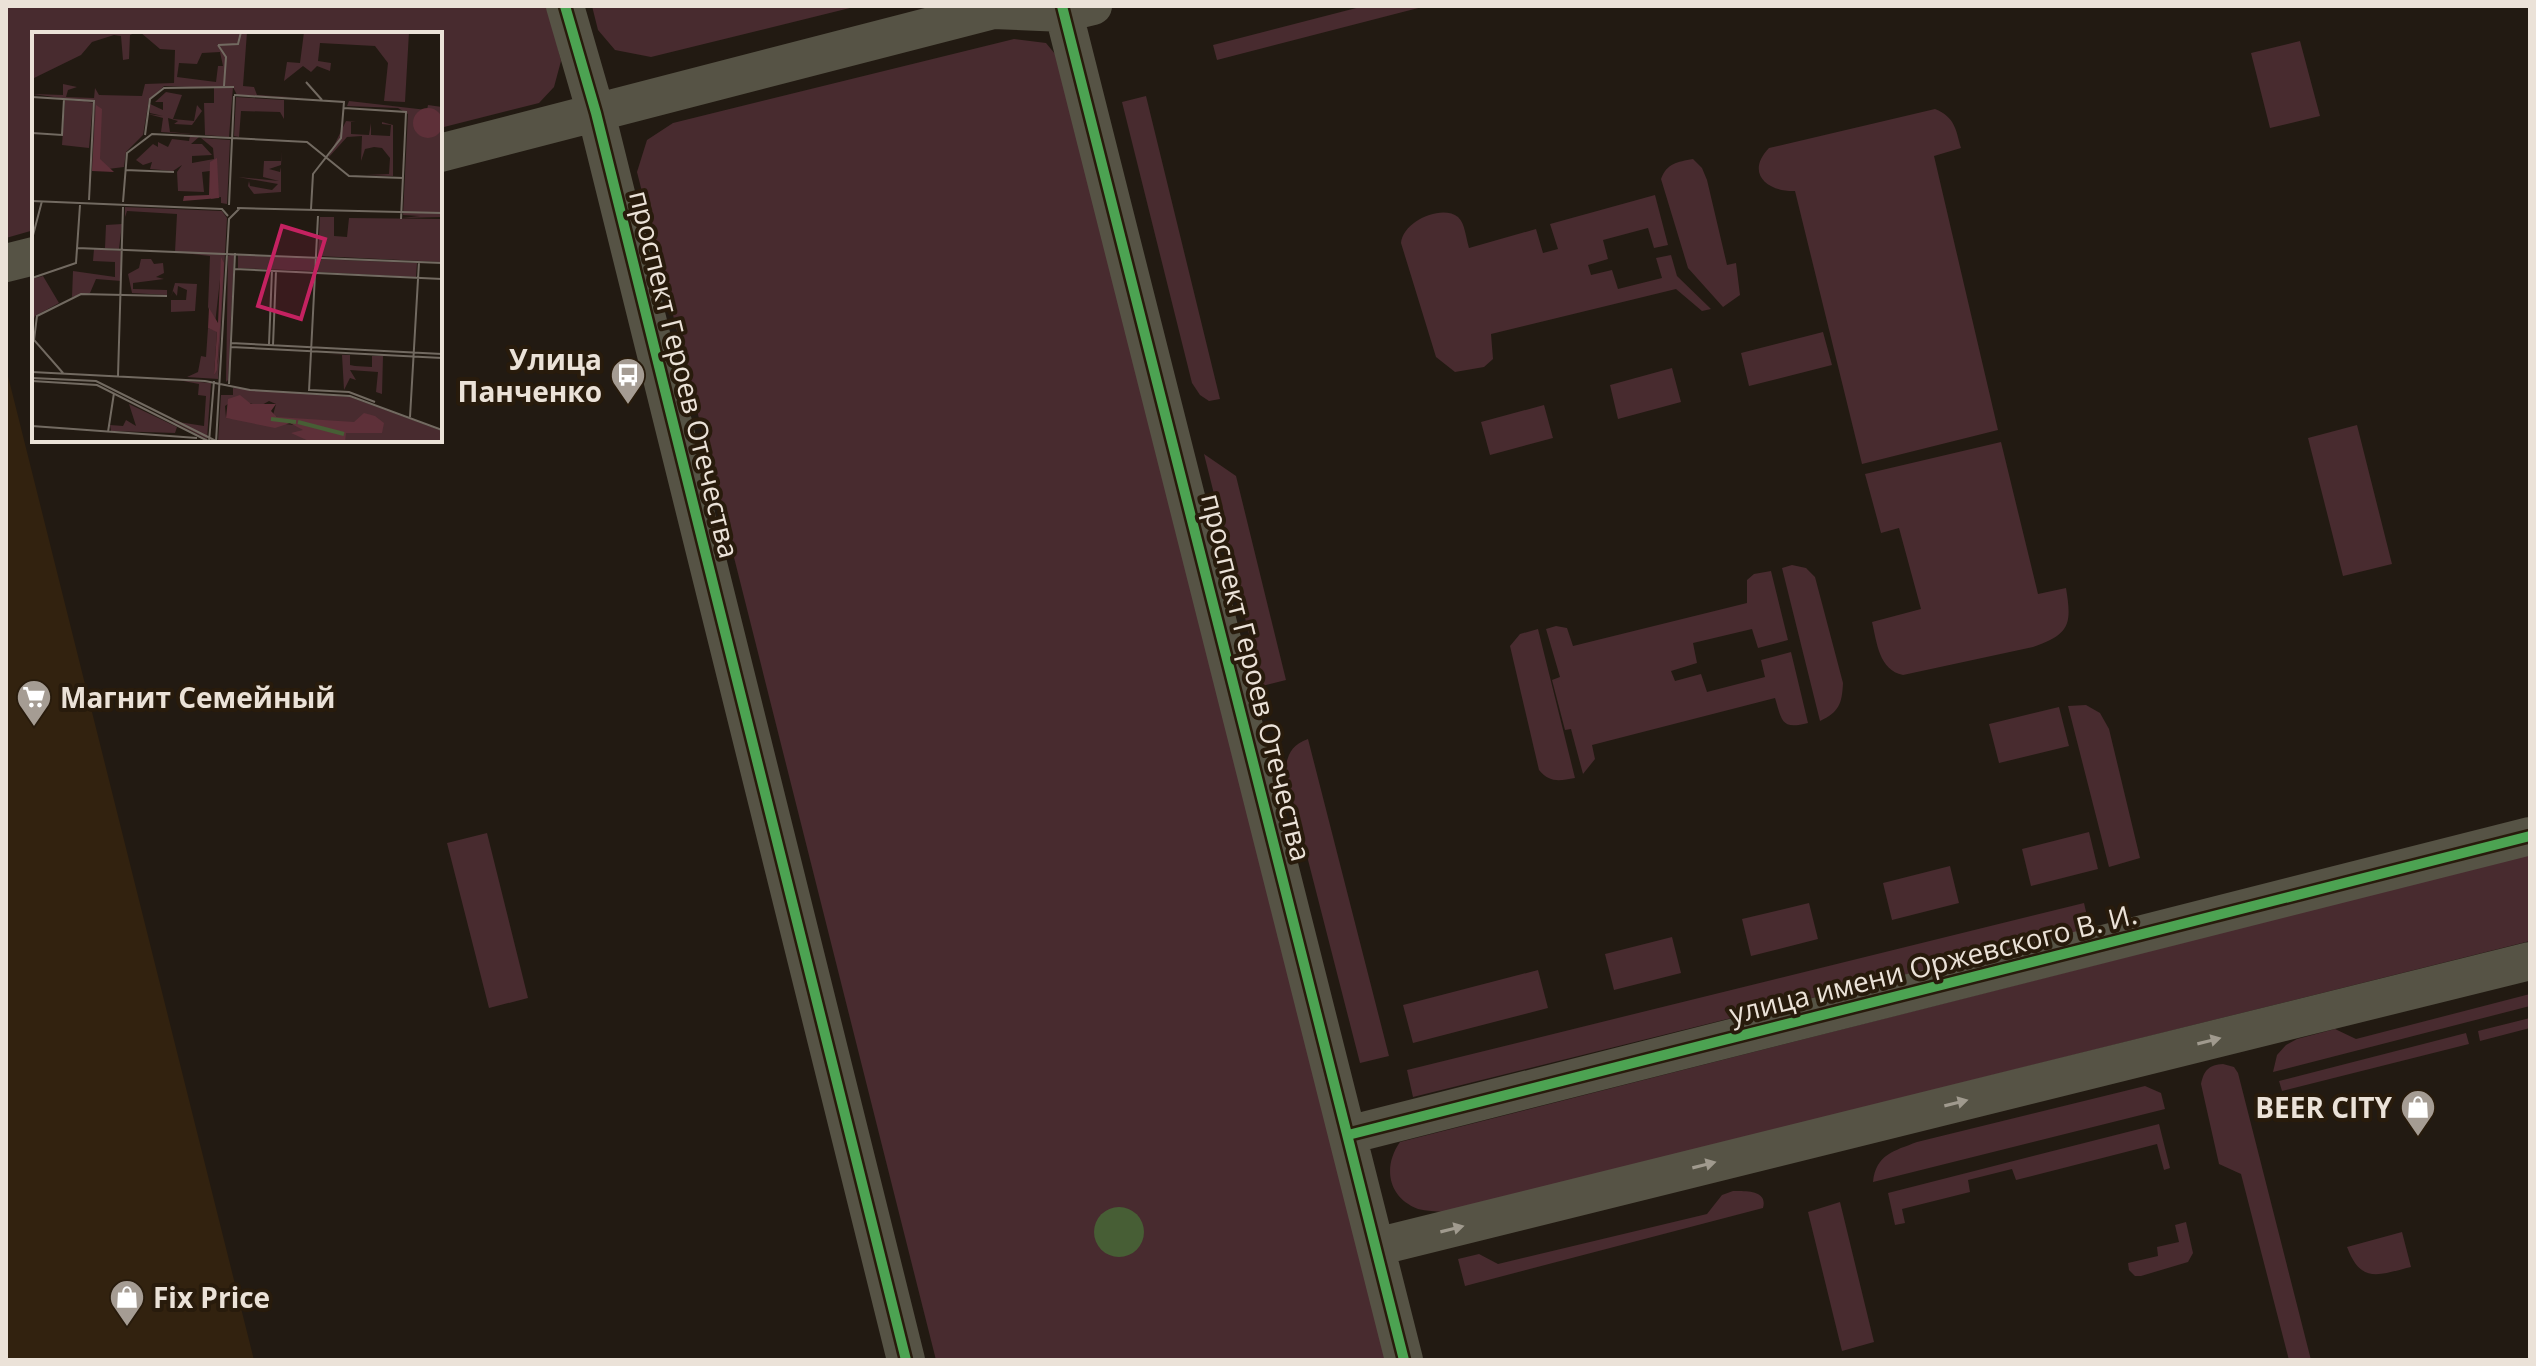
<svg xmlns="http://www.w3.org/2000/svg" width="2536" height="1366" font-family="'Open Sans',sans-serif">
<style>
.built{fill:#32220f}
.green{fill:#482b2f}
.water{fill:#475e35}
.lines{fill:none;stroke-linecap:round;stroke-linejoin:round}
.street{stroke:#565345;stroke-width:38}
.cycleway-casing{stroke:#281b0c;stroke-width:15}
.cycleway{stroke:#4ca352;stroke-width:10}
.oneway{fill:#a09a8e}
.labels{text-anchor:middle;dominant-baseline:central;stroke-width:8;stroke-linejoin:round;paint-order:stroke}
.poi-label{font-size:28px;font-weight:bold;fill:#ebe2d8;stroke:#281b0c;text-anchor:end}
.street-label{font-size:28px;fill:#ebe2d8;stroke:#281b0c}
.inset-river{fill:none;stroke:#475e35;stroke-width:4}
.inset-road{fill:none;stroke:#726a61;stroke-width:2}
.view{fill:#c42261;fill-opacity:0.15;stroke:#c42261;stroke-width:4}
.inset-edge{fill:none;stroke:#ebe2d8;stroke-width:4}
</style>
<rect width="100%" height="100%" fill="#221a12"/>
<!-- built -->
<path class="built" d="M6 368 254 1360H6Z"/>
<!-- green -->
<path class="green" d="M6 6H548L561 61 554 87 539 103 440 128V34H34V230L6 238Z
M592 6H858L651 57 615 50 598 30Z
M1364 6H1426L1217 60 1213 45Z
M1014 39 1046 43 1065 66 1388 1360H936L637 172 647 140 673 123Z
M2300 41 2320 116 2270 128 2251 53Z
M1146 96 1220 399 1209 401 1200 395 1192 383 1122 102Z
M1935 109C1955 117 1956 130 1961 148L1934 156 1998 430 1862 464 1795 191C1767 192 1745 173 1769 148Z
M1693 159 1702 168 1707 180 1727 265 1736 263 1740 295 1723 307 1688 268 1661 179C1667 163 1677 162 1693 159Z
M1655 195 1668 245 1654 248 1648 228 1603 240 1608 259 1588 265 1591 275 1612 270 1618 289 1662 278 1656 258 1671 255 1677 276 1711 309 1702 311 1676 289 1491 334 1493 359 1484 367 1455 372 1436 357 1401 243C1403 221 1442 204 1458 217 1465 223 1466 239 1469 248L1536 229 1543 253 1558 249 1550 224Z
M1823 332 1832 365 1749 386 1741 353Z
M1672 368 1681 402 1618 419 1610 385Z
M1544 405 1553 438 1490 455 1481 422Z
M2357 425 2392 564 2343 576 2308 438Z
M2001 442 2038 594 2066 588C2072 625 2070 634 2033 647L1903 675C1879 670 1877 643 1872 622L1921 609 1899 528 1881 533 1865 474Z
M1204 454 1236 476 1286 680 1262 686Z
M1792 565 1806 568 1815 577 1843 683C1842 704 1839 712 1820 721L1782 568Z
M1771 571 1788 640 1758 648 1752 629 1693 643 1697 663 1671 671 1675 681 1701 674 1707 692 1765 677 1761 660 1791 652 1808 723C1781 730 1782 721 1775 698L1592 745 1595 759 1583 774 1571 729 1565 730 1552 680 1560 677 1546 629 1556 626 1567 628 1573 646 1747 603V580L1754 574Z
M1538 629 1575 778C1559 781 1550 783 1539 770L1510 646 1520 634Z
M2086 705 2100 713 2109 729 2140 858 2109 867 2068 706Z
M2059 707 2069 746 1999 763 1989 724Z
M1308 739 1389 1056 1360 1063 1285 770C1288 753 1292 745 1308 739Z
M2089 832 2098 869 2031 886 2022 849Z
M487 833 528 998 489 1008 447 843Z
M2530 854V941L1444 1212C1436 1211 1426 1211 1418 1209 1387 1197 1383 1166 1400 1142Z
M1950 866 1959 903 1892 920 1883 883Z
M1809 903 1818 939 1751 956 1742 919Z
M2084 903 2090 929 1413 1097 1407 1070Z
M1672 937 1681 973 1614 990 1605 954Z
M1538 970 1548 1008 1413 1043 1403 1005Z
M2530 994V1006L2273 1072 2277 1055 2286 1045 2297 1039 2335 1029 2356 1039Z
M2530 1018V1028L2480 1041 2478 1031Z
M2466 1033 2469 1044 2282 1091 2279 1081Z
M2223 1064 2234 1067 2238 1073 2311 1360H2289L2241 1174 2219 1164 2201 1084C2204 1070 2209 1065 2223 1064Z
M2145 1086 2161 1093 2165 1109 1873 1182C1876 1154 1894 1151 1917 1142Z
M2159 1124 2170 1168 2164 1170 2157 1144 2016 1180 2012 1169 1968 1180 1970 1192 1902 1209 1905 1223 1895 1225 1888 1193Z
M1733 1191C1746 1191 1768 1190 1763 1208L1465 1286 1458 1259 1479 1254 1498 1264 1707 1214 1722 1195Z
M1840 1202 1874 1342 1842 1351 1808 1212Z
M2186 1222 2193 1253 2188 1262 2141 1276H2135L2129 1270 2128 1263 2158 1256 2157 1247 2179 1242 2175 1225Z
M2402 1232 2411 1267C2378 1275 2361 1284 2347 1247Z"/>
<!-- water -->
<path class="water" d="M1094 1232a25 25 0 1 1 50 0a25 25 0 1 1-50 0Z"/>
<g class="lines">
<!-- street -->
<path class="street" d="M565 6 596 113 906 1360
M1062 6 1404 1360
M440 153 993 10 1064 13 1093 6
M6 263 34 256
M1348 1135 2530 836
M1376 1247 2530 961"/>
<!-- cycleway casing -->
<g class="cycleway-casing">
<path id="cycleway" d="M565 6 596 113 906 1360
M1062 6 1404 1360
M1348 1135 2530 836"/>
</g>
<!-- cycleway -->
<use href="#cycleway" class="cycleway"/>
</g>
<!-- one-way arrows -->
<defs><path id="oneway-solid" d="M-6-.8H1V-3.2L6.5 0L1 3.2V.8H-6Z" transform="scale(2)"/></defs>
<g class="oneway">
<use href="#oneway-solid" transform="translate(2209 1041) rotate(-14)"/>
<use href="#oneway-solid" transform="translate(1956 1103) rotate(-14)"/>
<use href="#oneway-solid" transform="translate(1704 1165) rotate(-14)"/>
<use href="#oneway-solid" transform="translate(1452 1229) rotate(-14)"/>
</g>
<!-- icons -->
<defs>
<g id="bus-pin" transform="scale(1.8)"><path d="M0 17L-7.5 6A9.5 9.5 0 1 1 7.5 6Z" fill="#a59c93" stroke="#281b0c"/><path d="M-5-6H5V4H4V6H2V4H-2V6H-4V4H-5ZM-3.5-4V0h7V-4ZM-3.5 1.2v1.5H-2V1.2ZM2 1.2v1.5H3.5V1.2Z" fill="#fff"/></g>
<g id="supermarket-pin" transform="scale(1.8)"><path d="M0 17L-7.5 6A9.5 9.5 0 1 1 7.5 6Z" fill="#a59c93" stroke="#281b0c"/><path d="M-6-5.5h2.5l.6 2H6L4.5 2H-2.5L-4.4-4H-6ZM-1.5 3.2a1.3 1.3 0 1 0 .1 0ZM3 3.2a1.3 1.3 0 1 0 .1 0Z" fill="#fff"/></g>
<g id="shop-pin" transform="scale(1.8)"><path d="M0 17L-7.5 6A9.5 9.5 0 1 1 7.5 6Z" fill="#a59c93" stroke="#281b0c"/><path d="M-5-2.5h2.3a2.7 3.5 0 0 1 5.4 0H5L5.5 6h-11ZM-1.5-2.5h3a1.5 2.3 0 0 0-3 0Z" fill="#fff"/></g>
</defs>
<g fill-rule="evenodd">
<use href="#bus-pin" x="628" y="375"/>
<use href="#supermarket-pin" x="34" y="697"/>
<use href="#shop-pin" x="2418" y="1107"/>
<use href="#shop-pin" x="127" y="1297"/>
</g>
<g class="labels">
<!-- poi labels -->
<g class="poi-label">
<text x="602" y="359">Улица<tspan x="602" dy="32">Панченко</tspan></text>
<text x="60" y="697" text-anchor="start">Магнит Семейный</text>
<text x="2392" y="1107">BEER CITY</text>
<text x="153" y="1297" text-anchor="start">Fix Price</text>
</g>
<!-- street labels -->
<g class="street-label">
<text transform="translate(685 374) rotate(76)">проспект Героев Отечества</text>
<text transform="translate(1257 677) rotate(76)">проспект Героев Отечества</text>
<text transform="translate(1933 963) rotate(-14)">улица имени Оржевского В. И.</text>
</g>
</g>
<!-- overview -->
<g transform="translate(32 32)">
<rect width="410" height="410" fill="#221a12"/>
<path d="M0 0H105L98 3 97 27 91 28 89 4 82 3 60 10 49 23 0 47ZM108 0H215L211 54 222 55 225 63 274 66 205 63 201 55 197 105 173 103 172 71H182V56L132 54 117 68 111 103 94 120 92 135 60 139 63 71 1 62 31 63V52L45 55 36 58 34 65 62 66 63 56 67 63 110 64 113 52 142 51 143 18 128 17ZM188 20 191 34H186L184 50 145 45 147 31 165 32 170 21ZM272 0H377L373 70 352 69 356 31 343 14 288 11 286 29 299 31 298 39 285 34 279 40 271 34 252 49 255 30 268 31ZM134 60 150 63 141 87 162 89 165 73 170 79 160 93 142 92 146 89 136 86 138 100 171 103 129 100 131 86 116 82 131 84 118 81V72L131 78V70H123ZM204 65 252 68V87L248 80 209 79 207 105 202 104ZM33 68 61 70 57 116 30 113ZM317 69 395 78 396 73 410 75V185L370 186 388 184 371 183 376 82 366 76 315 74ZM314 89 324 90H319V102L337 103 339 91V103L358 104 359 93 350 92V90L361 93V144L334 143 357 142 358 126 350 116 342 115 333 117 329 129 330 104 315 105 296 126ZM158 104 167 105 159 112H170L180 123 160 124V131L182 127 181 116 169 106 198 108 195 172 189 171V165L179 167 178 139 170 140 172 160 146 159 145 140 150 133 141 139 118 137 120 130 111 133 104 128 121 112 126 115V110L136 115 140 107 157 109ZM250 119 249 133 237 137 248 140 249 135V160L222 162 216 154 217 149 218 154 240 158 246 152 206 145 247 149 231 145 232 129H249ZM93 175 190 179 195 186 186 347 155 345 166 340 169 324 174 325 176 296 185 299 182 343 186 329 189 239 183 292 176 275 178 224 143 220 145 182 95 179 93 185ZM288 185H302V204L315 205 317 186 410 187V230L286 224ZM90 192 87 217 73 216 74 193ZM62 217 90 219 89 249 64 247 58 261 40 265 41 239 83 245V230L61 229ZM202 222 196 348 194 350 196 224ZM206 223 283 227 282 239 206 236ZM109 227H119L122 232 131 231 132 241 124 245 132 247 101 251V257L135 258V263L100 261 96 242 107 236ZM285 227 385 231 384 245 286 240ZM11 244 27 271 3 284 0 292V247ZM143 251 165 252 163 279 139 280V268H154L155 258 146 254 145 264 141 259 139 265ZM295 322 318 323V333L323 334 340 335V324H351L350 362 344 360 346 340 318 338 324 348 318 346 312 358 310 323ZM146 348 179 351 175 407 140 389 172 394 174 364 166 363 167 352ZM201 356 318 365 410 399V410H186L189 363H201ZM203 367 228 374 237 369 244 372 241 383 263 393 194 386 193 374ZM97 372 145 395 143 401 79 399 78 393 91 394 94 388 104 394Z" fill="#482b2f" fill-rule="evenodd"/>
<path d="M64 73 70 77 68 127 82 140 60 139ZM381 91a15 15 0 1 1 30 0a15 15 0 1 1-30 0ZM185 126 187 166 151 169 152 164 177 163 178 130ZM189 225 192 231 188 295 185 338 182 343 185 300 176 296 177 276 186 291ZM208 363 219 372H244L239 379 245 385 322 390 332 381 343 384 352 391 350 401H314L313 410H279L259 401 271 398 258 391 243 396 194 386 196 367Z" fill="#5e3039"/>
<path class="inset-river" d="M239 387 264 390M266 390 312 402"/>
<path class="inset-road" d="M186 13 194 25 192 54M186 13 206 12 209 0M274 50 290 68M202 63 312 70 309 106 281 142 279 177M0 65 62 69 57 168M312 76 374 80 369 187M0 101 30 103 32 67M113 103 118 67 132 56 202 55M93 138 142 140M0 169 190 177 196 184M91 170 95 121 120 102 275 110 317 144 371 146M197 173 202 64M205 176 410 181M0 207 10 169M45 216 410 231M203 237 410 247M0 246 44 231 48 173M199 311 410 322M237 312 240 238M241 313 244 239M199 315 410 326M0 340 173 349 218 358 318 364 410 398M31 341 2 308 5 284 49 262 135 264M86 344 91 175M0 346 64 349 186 410M0 349 65 353 176 409M197 352 203 221M278 358 317 360 343 370M277 359 286 184M378 385 387 230M0 394 165 406M76 400 82 361M177 410 182 349M184 410 197 187 208 176"/>
<path class="view" d="M250 194 293 207 269 287 226 274Z"/>
<rect width="410" height="410" class="inset-edge"/>
</g>
<!-- border -->
<rect width="2536" height="1366" fill="none" stroke="#ebe2d8" stroke-width="16"/>
</svg>
